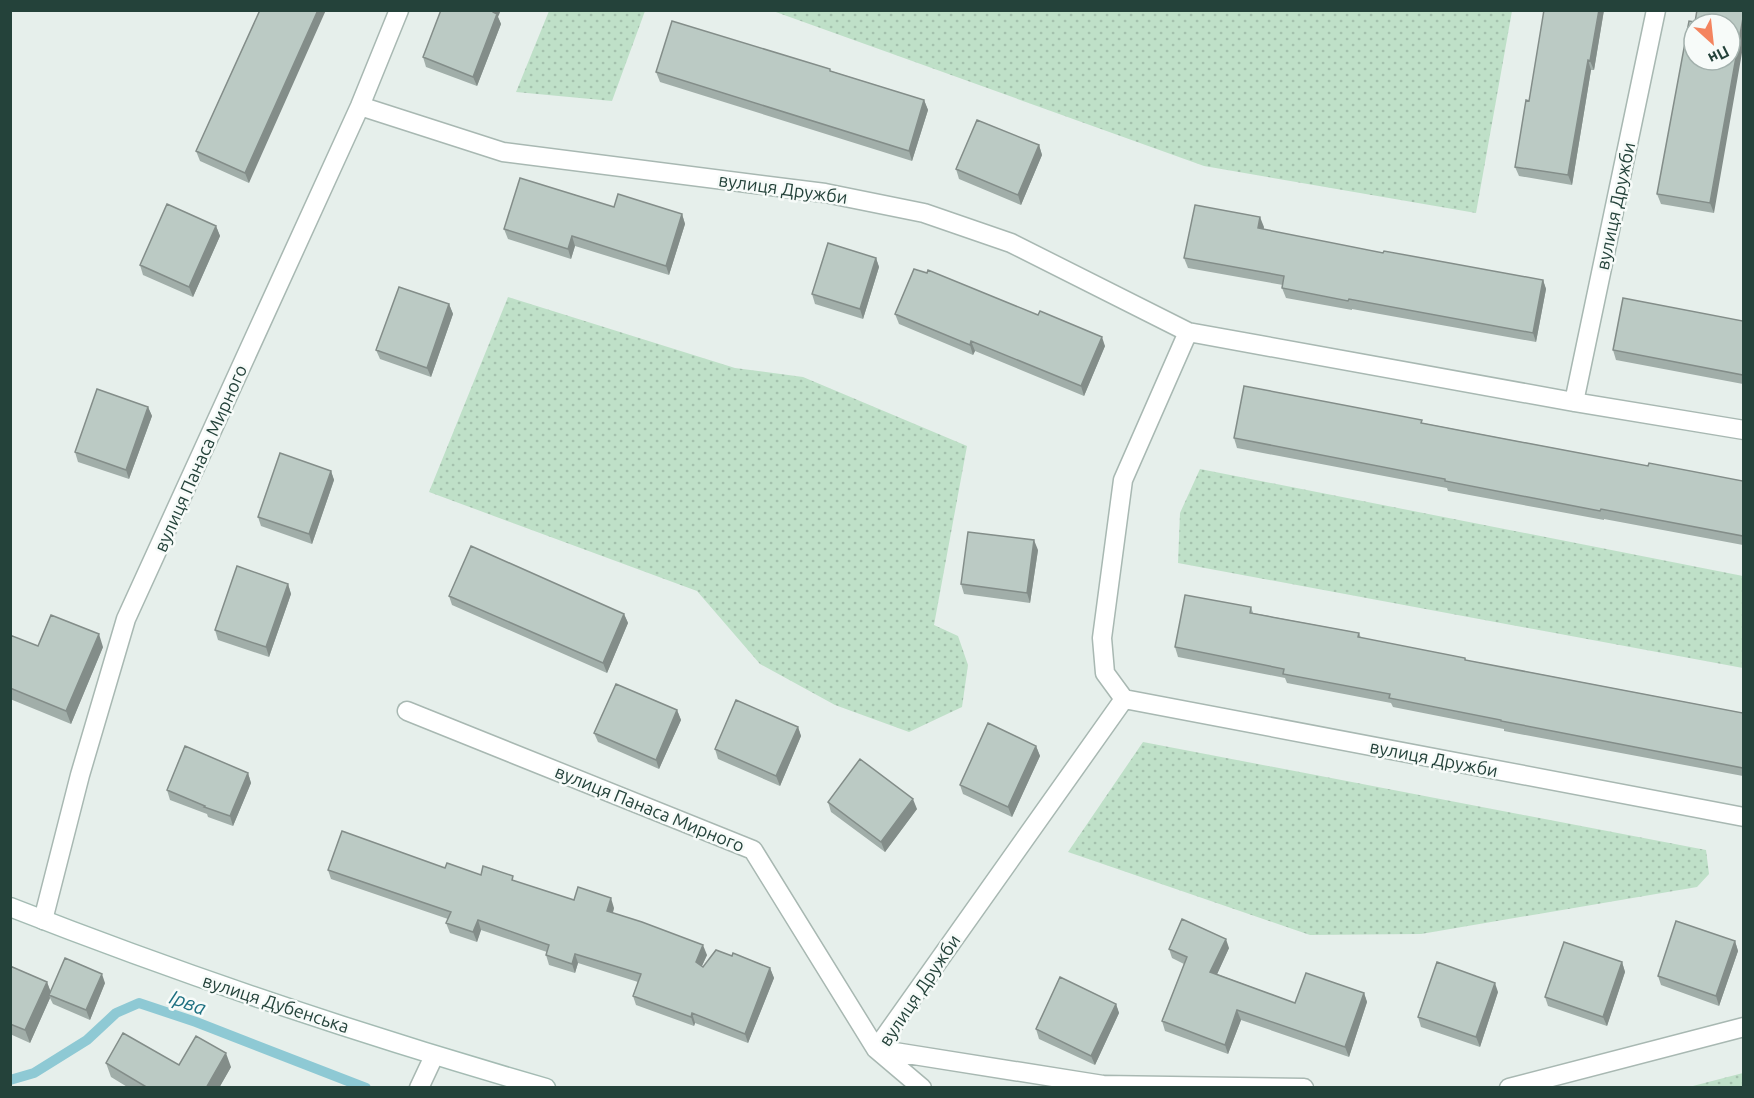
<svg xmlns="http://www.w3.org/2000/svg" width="1754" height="1098" font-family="Ubuntu,sans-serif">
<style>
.park{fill:url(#park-dots)}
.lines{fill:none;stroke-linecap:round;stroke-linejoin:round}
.stream{stroke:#8ec9d4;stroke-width:10}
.street-casing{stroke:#a8b8b2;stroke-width:21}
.secondary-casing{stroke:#a4bbb3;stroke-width:21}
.street{stroke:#fff;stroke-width:18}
.secondary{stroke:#fff;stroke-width:18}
.wall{fill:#a1aea9}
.shaded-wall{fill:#838d89}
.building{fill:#bbcac4;stroke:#838d89;stroke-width:1.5;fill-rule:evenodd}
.labels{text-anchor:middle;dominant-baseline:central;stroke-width:5;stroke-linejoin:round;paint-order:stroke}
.street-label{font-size:18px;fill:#24423a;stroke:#f7fbf9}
.water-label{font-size:20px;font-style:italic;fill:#1c6f80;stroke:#f7fbf9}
</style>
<defs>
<pattern id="park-dots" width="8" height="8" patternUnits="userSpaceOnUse" patternTransform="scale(1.5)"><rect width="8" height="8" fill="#bfe0c8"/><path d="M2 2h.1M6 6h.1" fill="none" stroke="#a4c1ad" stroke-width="1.8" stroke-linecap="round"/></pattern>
</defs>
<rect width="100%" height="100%" fill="#e6efeb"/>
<!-- park -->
<path class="park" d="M549 11H645L612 101 516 92Z
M773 11 1512 10V11L1476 213 1204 166Z
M508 297 735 368 803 377 967 446 934 625 958 636 968 665 962 707 909 732 835 705 760 664 697 591 429 492Z
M1200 469 1743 576V668L1178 563 1180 513Z
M1143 742 1706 850 1709 874 1697 887 1421 934 1310 935 1068 852Z
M1743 1073V1087H1689Z"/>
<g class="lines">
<!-- stream -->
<path class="stream" d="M10 1080 34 1073 87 1040 116 1013 139 1003 196 1022 366 1088"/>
<!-- street casing -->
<g class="street-casing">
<path id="street" d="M360 106 503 152 825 193 924 213 1011 243 1188 332 1574 402 1744 430
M1188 332 1123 480 1102 638 1105 673 1124 699 1744 817
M1574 402 1656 10
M1124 699 876 1049 1103 1085 1304 1088
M407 711 753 850 876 1049 922 1088
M43 920 80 775 126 619 360 106 399 10
M419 1088 434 1056
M1509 1088 1744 1027"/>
</g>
<!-- secondary casing -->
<g class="secondary-casing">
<path id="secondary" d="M10 907C186 976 365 1036 546 1088"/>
</g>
<!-- street -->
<use href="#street" class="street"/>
<!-- secondary -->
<use href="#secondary" class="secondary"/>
</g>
<!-- wall -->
<path class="wall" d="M260 10 249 183 200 161 196 151Z
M1604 10 1594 70H1591L1572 185 1519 176 1515 167 1529 101Z
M498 17 501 24 477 86 426 67 423 57Z
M1695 22 1714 213 1661 204 1657 194Z
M831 71 924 100 928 110 912 161 660 82 656 72Z
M1039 145 1042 155 1021 205 959 179 956 169Z
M682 214 685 224 669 275 575 246 571 259 508 239 504 229Z
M216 226 220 236 193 297 143 275 140 265Z
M1264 227 1263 229 1383 253 1543 280 1546 289 1536 342 1352 309V310L1286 298 1282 288 1283 285 1188 268 1184 258Z
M876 258 879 267 863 319 815 304 812 294Z
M927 273 1105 346 1084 396 975 351 973 355 899 324 895 314Z
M449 304 453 314 431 377 380 359 376 350Z
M1743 321V384L1616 360 1613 350Z
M148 407 152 416 129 479 78 462 75 452Z
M1423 423 1648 466 1743 481V545L1604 519V520L1448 491 1447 488 1237 448 1234 438Z
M331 471 334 480 312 544 261 526 258 517Z
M1038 550 1030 603 964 594 961 584Z
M288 584 291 594 269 657 218 640 215 630Z
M449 596 624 614 628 623 607 673 452 605Z
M1251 607 1253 613 1359 633 1361 638 1465 658 1466 660 1743 713V776L1504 731V729L1393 707 1391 703 1287 683 1285 678 1178 657 1175 647Z
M10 635 38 646 103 647 71 724 10 699Z
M677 710 681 720 659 769 598 742 594 733Z
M798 727 801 736 780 786 718 759 715 749Z
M1036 746 1040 756 1012 817 963 794 960 785Z
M248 773 251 783 233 826 208 817 207 814 170 800 167 790Z
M828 802 917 809 885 852 831 812Z
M445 868 515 881 574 900 614 908 613 913 707 955 702 966 703 967 732 956 770 968 774 978 748 1043 695 1023 694 1026 636 1005 633 996 638 982 578 963 575 973 549 965 546 955 547 952 481 930 477 942 450 933 446 923 448 919 331 879 328 870Z
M1735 941 1738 951 1719 1006 1661 985 1658 976Z
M1229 948 1217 974 1295 1003 1364 993 1367 1002 1349 1057 1241 1020 1228 1054 1165 1031 1162 1021 1184 964 1172 958 1169 949Z
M1622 962 1625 972 1607 1026 1548 1006 1545 997Z
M10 966 47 982 50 991 105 983 90 1020 53 1004 50 998 30 1043 10 1034Z
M1498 992 1480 1047 1421 1027 1418 1017Z
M1116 1004 1119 1013 1095 1065 1039 1039 1036 1029Z
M106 1063 179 1065 231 1067 219 1088H129L111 1077Z"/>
<!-- shaded-wall -->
<path class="shaded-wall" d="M318 10H326L249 183 245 173Z
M493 10H501L498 17 501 24 477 86 473 77Z
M1599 10H1604L1594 70 1590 61Z
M1743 18V47L1714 213 1710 203Z
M1588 60 1591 70 1572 185 1568 175Z
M924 100 928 110 912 161 909 151Z
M1039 145 1042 155 1021 205 1018 195Z
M682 214 685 224 669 275 666 266Z
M1260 217 1264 227 1262 238 1258 228Z
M216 226 220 236 193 297 189 287Z
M572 236 575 246 571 259 568 249Z
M876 258 879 267 863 319 860 309Z
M1543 280 1546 289 1536 342 1533 333Z
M449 304 453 314 431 377 427 368Z
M1102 337 1105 346 1084 396 1081 386Z
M971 341 975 351 973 355 970 345Z
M148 407 152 416 129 479 126 470Z
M331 471 334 480 312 544 309 534Z
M1034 540 1038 550 1030 603 1027 593Z
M288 584 291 594 269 657 266 647Z
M624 614 628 623 607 673 603 663Z
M99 634 103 647 71 724 66 711Z
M677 710 681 720 659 769 656 760Z
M798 727 801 736 780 786 776 776Z
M1036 746 1040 756 1012 817 1008 807Z
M248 773 251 783 233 826 230 816Z
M913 799 917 809 885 852 881 842Z
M611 898 614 908 610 921 607 911Z
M478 920 481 930 477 942 473 932Z
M1226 939 1229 948 1214 981 1210 972Z
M1735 941 1738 951 1719 1006 1716 996Z
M703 945 707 955 699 972 696 962Z
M575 954 578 963 575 973 572 964Z
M1622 962 1625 972 1607 1026 1603 1017Z
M770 968 774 978 748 1043 745 1034Z
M102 974 105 983 90 1020 86 1010Z
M47 982 52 995H49L50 998 30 1043 25 1030Z
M1495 983 1498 992 1480 1047 1476 1037Z
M1364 993 1367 1002 1349 1057 1345 1047Z
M1116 1004 1119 1013 1095 1065 1091 1056Z
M1237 1010 1241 1020 1228 1054 1225 1045Z
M692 1013 695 1023 694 1026 691 1017Z
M226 1053 231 1067 219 1088H206Z"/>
<!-- building -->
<path class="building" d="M260 10H318L245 173 196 151Z
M441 10H493V12L497 14 473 77 423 57Z
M1544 10H1599L1590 61 1588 60 1568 175 1515 167 1526 100 1529 101Z
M1697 10H1743V18L1710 203 1657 194 1689 21 1695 22ZM1694 24H1730V60H1694Z
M672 21 830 69V71L924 100 909 151 656 72Z
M977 120 1039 145 1018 195 956 169Z
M520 178 614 207 618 194 682 214 666 266 572 236 568 249 504 229Z
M167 204 216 226 189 287 140 265Z
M1195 205 1260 217 1258 228 1383 253 1384 251 1543 280 1533 333 1349 299 1348 301 1282 288 1284 276 1184 258Z
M828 243 876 258 860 309 812 294Z
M914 269 927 273 928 270 1038 315 1040 311 1102 337 1081 386 971 341 970 345 895 314Z
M399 287 449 304 427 368 376 350Z
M1623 298 1743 321V375L1613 350Z
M1244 386 1422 420 1421 423 1648 466 1649 463 1743 481V536L1601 509 1600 511 1445 481V479L1234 438Z
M97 389 148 407 126 470 75 452Z
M280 453 331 471 309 534 258 517Z
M968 532 1034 540 1027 593 961 584Z
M471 546 624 614 603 663 449 596Z
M237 566 288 584 266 647 215 630Z
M1185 595 1251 607 1250 613 1359 633 1358 637 1465 658V660L1743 713V768L1501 721V720L1389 698 1390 694 1283 674 1284 669 1175 647Z
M51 615 99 634 66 711 10 688V635L38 646Z
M616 684 677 710 656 760 594 733Z
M736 700 798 727 776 776 715 749Z
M988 723 1036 746 1008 807 960 785Z
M185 746 248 773 230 816 204 807 205 806 167 790Z
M860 759 913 799 881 842 828 802Z
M342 831 445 868 447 863 481 875 483 866 513 876 512 880 574 900 578 887 611 898 607 911 642 922 703 945 696 962 703 967 716 950 732 956 733 953 770 968 745 1034 692 1013 691 1017 633 996 641 974 575 954 572 964 546 955 549 945 478 920 473 932 446 923 451 912 328 870Z
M1182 919 1226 939 1210 972 1295 1003 1306 973 1364 993 1345 1047 1237 1010 1225 1045 1162 1021 1187 957 1169 949Z
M1676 921 1735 941 1716 996 1658 976Z
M1564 942 1622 962 1603 1017 1545 997Z
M65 958 102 974 86 1010 49 995Z
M1437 962 1495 983 1476 1037 1418 1017Z
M10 966 47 982 25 1030 10 1024Z
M1060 977 1116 1004 1091 1056 1036 1029Z
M123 1033 179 1065 196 1036 226 1053 206 1088H148L106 1063Z"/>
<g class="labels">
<!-- street labels -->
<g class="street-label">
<text transform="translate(783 188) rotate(8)">вулиця Дружби</text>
<text transform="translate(1615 206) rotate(-78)">вулиця Дружби</text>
<text transform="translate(200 458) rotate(-66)">вулиця Панаса Мирного</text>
<text transform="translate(1434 758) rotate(11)">вулиця Дружби</text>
<text transform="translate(650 808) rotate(22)">вулиця Панаса Мирного</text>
<text transform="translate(919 990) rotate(-56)">вулиця Дружби</text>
<text transform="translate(276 1003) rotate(18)">вулиця Дубенська</text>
</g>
<!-- water labels -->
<g class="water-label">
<text transform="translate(188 1002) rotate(20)">Ірва</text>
</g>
</g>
<!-- border -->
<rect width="1754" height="1098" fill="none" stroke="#24423a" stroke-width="24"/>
<!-- north arrow -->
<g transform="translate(1712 42) rotate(153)"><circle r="28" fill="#f7fbf9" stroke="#a3b1ad" stroke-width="1.5"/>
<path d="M0-4.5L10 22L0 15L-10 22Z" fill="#f4845f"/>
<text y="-9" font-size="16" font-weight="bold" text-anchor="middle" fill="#24423a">Пн</text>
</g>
</svg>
